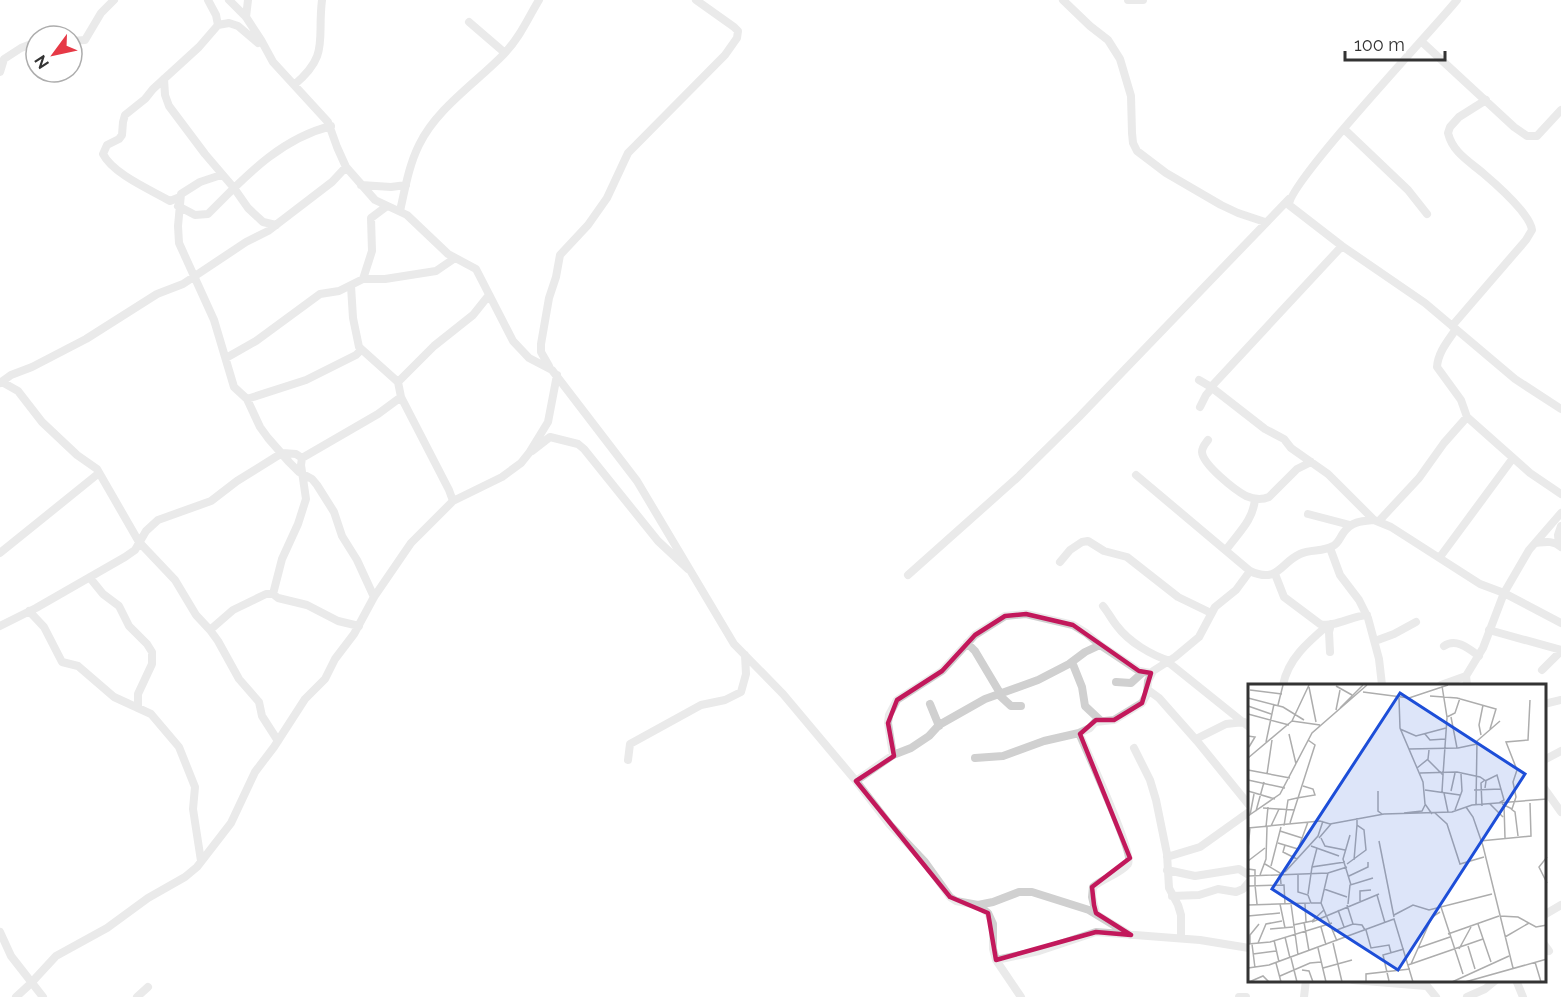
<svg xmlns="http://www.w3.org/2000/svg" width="1561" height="997" font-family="Raleway,sans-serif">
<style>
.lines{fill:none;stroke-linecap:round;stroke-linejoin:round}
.minor{stroke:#d0d0d0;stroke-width:8}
.marked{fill:none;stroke:#c2185b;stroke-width:4.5;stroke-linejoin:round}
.inset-road{fill:none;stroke:#adadad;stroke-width:1.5}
.view{fill:#1d4ed8;fill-opacity:0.15;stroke:#1d4ed8;stroke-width:3}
.inset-edge{fill:none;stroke:#333;stroke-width:3}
</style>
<rect width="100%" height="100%" fill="#fff"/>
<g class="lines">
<!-- minor -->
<path class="minor" d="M208 0 216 15 218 25
M229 0 246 17 261 40 273 62 328 122 337 147 346 167 375 200 407 215 448 254 476 269 513 341 529 358 552 370 637 481 734 644 783 694 856 781 890 825 925 862 950 897 956 901 978 905 988 913 993 924V949L996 960 1021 997
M1063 0 1090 26 1108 40 1120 59 1131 96 1132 133 1133 143 1137 151 1166 173 1221 205 1238 213 1265 222
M1128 0H1143
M1457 0C1433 30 1289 182 1289 205L1342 246 1425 303 1515 379 1561 409
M246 17 248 0
M469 22 505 53
M72 41 85 40 101 13 114 0
M1421 41 1514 127 1527 136H1537L1561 110
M0 72 4 59 21 48 36 42
M164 79 165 95 169 106 205 154 234 188 248 208 263 222 276 225
M294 85C330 55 317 40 322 0
M1344 129 1408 190 1427 214
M221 175 200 182 181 194 178 226 179 243 214 320 234 387 247 399 260 427 268 438 289 462 299 472 312 479 317 485 334 512 342 536 357 560 374 597
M361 185 391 187 406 185
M180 197 170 201C151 190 113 174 103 154L107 145 119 139 122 135 123 122 125 115 145 99 153 89 199 47 218 25 229 23 238 26 258 43
M178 206 195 215 208 214C244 178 279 139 331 126
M400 211C405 189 409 165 419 145 437 108 476 83 504 54 520 37 527 20 539 0
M363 279 372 251 371 218 387 206
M351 286 353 318 359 347 398 382 401 397 449 490 453 501
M1452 326 1526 240 1532 230C1531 222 1526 217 1521 210 1510 197 1497 185 1484 174 1469 161 1453 153 1448 133L1450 127 1459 117 1486 100
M1456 329C1448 341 1438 352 1437 367L1461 400 1467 417 1530 473 1561 494
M226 358 256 341 320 294 339 291 363 279H385L436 271 455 258
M549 366 541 352V344L549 298 556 277 560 255 588 225 607 198 628 153 725 55 737 38 738 31 734 27 696 0
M1199 380 1211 387 1265 429 1284 439 1291 448 1328 474 1374 520 1391 527 1480 584 1504 593 1561 623
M2 382 18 391 42 422 77 455 97 469 139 542 175 580 196 615 210 630 218 641 239 679 259 702 262 716 278 741
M398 382 434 346 473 315 489 295
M0 383 11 375 32 367 86 339 157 294 183 284 246 242 268 231 332 182 346 167
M1211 387 1342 246
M247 399 306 380 356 355 361 350
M1200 407 1206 395 1212 388
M1208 440C1205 444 1202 447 1202 452 1203 465 1235 490 1246 496 1253 499 1262 500 1269 497L1297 469 1311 462
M532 451 550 437 578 444 584 449 658 541 688 569
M1136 475 1250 571C1278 584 1280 563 1300 554 1311 549 1323 552 1333 546 1339 543 1340 537 1344 532 1352 521 1363 521 1374 520
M1308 514 1350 525
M1379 521 1419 478 1444 443 1467 417
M1536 543C1545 542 1553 540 1561 547
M1559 545 1558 535 1561 526
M1330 548 1340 575 1359 600 1368 618 1379 659 1382 685
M1226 550C1238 533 1253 521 1255 499
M0 553 99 473
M1440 557 1513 458
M1060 562 1070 550 1082 542 1088 541 1104 551 1127 557 1178 597 1211 613
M1275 574 1284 597 1320 624C1333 628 1352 616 1367 615
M908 575 1018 477 1079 417 1289 199
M90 578 103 594 119 606 129 626 147 644 152 652V664L138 694V707
M273 594 282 559 298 524 306 499 301 465 302 458 378 414 401 397
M1103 606C1108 612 1112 620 1117 626 1129 642 1151 655 1170 661
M29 611 44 627 62 662 78 666 114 697 151 714 179 747 195 787 193 809 201 861
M0 626 36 608 125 557 135 550 146 531 158 520 211 501 237 481 282 453 296 454 302 458
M210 630 233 610 266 594H273L278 598 307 605 338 621 359 626
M1489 630 1561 650
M1375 641 1394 634 1416 622
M967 643 975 651 1000 693
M1444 646C1456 638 1468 648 1479 656
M1330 652 1329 632 1331 624
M1072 662 1082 687 1085 706 1101 721
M1168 662 1249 727
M1542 670 1561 651
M1116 682 1131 683 1142 673
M1283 685C1288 659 1308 642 1328 625
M1441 685 1466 676
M1467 685 1466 676 1483 648 1504 593 1529 550 1561 513
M1148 690 1159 698 1197 741 1249 805
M998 694 1011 706H1021
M930 704 939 726
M1544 704 1561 700
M1079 733C1086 750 1135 855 1128 864 1120 874 1103 878 1093 887L1092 897 1096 913
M1196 739 1226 724 1244 722
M1134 748 1150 780 1156 800 1167 854 1169 888 1178 905 1181 915V938
M893 755 911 748 929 736 939 725 985 699 1038 680 1069 664 1085 652 1100 645
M975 758 1003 756 1044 741 1079 733 1090 728 1095 722 1114 720 1142 703 1147 694 1148 681 1153 671 1175 657 1199 637 1215 607 1236 590 1250 571
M628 760 630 744 701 705 725 700 741 692 746 674 745 655
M1544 760 1561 751
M856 781 893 755 888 723 889 715 897 700 942 671 975 635 1005 616 1026 614 1073 625 1086 633 1100 645 1139 671 1151 673
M1544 788 1561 812
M1167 857 1200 847 1249 812
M1167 870 1195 876 1239 869 1249 875
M1172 896 1199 895 1218 889 1236 892 1243 889 1249 882
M978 905 993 902 1019 892H1032L1089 910 1130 935
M1544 915 1561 905
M0 932 11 956 43 997
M1544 944 1549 951
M996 960 1039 951 1096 932 1200 940 1249 948
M1353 980 1426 986
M1516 980 1523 997
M1423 981 1436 997
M32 982 56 956 107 928 148 898 185 877 197 867 231 823 255 772 274 747 305 699 325 679 335 659 354 634 374 597 411 543 453 501 502 477 521 463 529 453 548 422 557 375
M16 997 28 986
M137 997 148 987
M1239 997H1246
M1304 997 1306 980
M1467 997 1485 989 1496 980"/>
</g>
<!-- marked area -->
<path d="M0 0H1561V997H0ZM1026 614 1073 625 1139 671 1151 673 1142 703 1114 720H1096L1080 734 1130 858 1092 887 1094 905 1096 913 1131 935 1096 932 996 960 988 913 950 897 856 781 894 756 888 723 897 700 942 671 975 635 1005 616Z" fill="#fff" fill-opacity=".55" fill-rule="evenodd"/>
<path class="marked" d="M1026 614 1073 625 1139 671 1151 673 1142 703 1114 720H1096L1080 734 1130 858 1092 887 1094 905 1096 913 1131 935 1096 932 996 960 988 913 950 897 856 781 894 756 888 723 897 700 942 671 975 635 1005 616Z"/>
<!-- overview -->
<g transform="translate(1248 684)">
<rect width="298" height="298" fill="#fff"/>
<path class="inset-road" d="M88 2 104 11M194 2 199 33 207 29 212 14M61 3 68 38M2 6 34 10M115 8 161 14 200 1M182 12 209 14 248 25 242 45M0 14 35 23 56 36M151 14 152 44 175 98 177 120 184 130M30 21 35 1M0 22 23 30M92 24 115 1M88 26 92 6M0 30 41 41M203 33 209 64M44 37 61 1M152 45 168 52 198 44M41 50 48 80M177 50 182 56 197 55M233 51 231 41 235 21M0 52 7 53 1 63M18 58 26 20M161 65 210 64 229 60M0 74 44 37 72 41M180 76 195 91 194 108M169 84 180 75 181 66M0 86 42 94M172 89 209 88 232 93 238 97 237 104M19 90 24 56M195 91 199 34M0 96 37 104M237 97 249 91 256 116 251 119M177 106 212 111M226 106 253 105M0 107 27 115M130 107V127L134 130M203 107 207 89M196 109 200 128M49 114 67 111 65 105 55 102M228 120 229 57 252 37M242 120 255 133M254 120 264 125 268 113 265 98 269 86 258 58 280 56 282 16M256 121 257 154M234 122 233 99 237 96M218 123 225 133 235 162 265 284M15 124 47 126M263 125 267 128 270 152M207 126 214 107 213 90M8 127 16 98M156 129 174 127 177 121M187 129 199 140 212 180 236 173M2 131 6 110M0 132 32 110 64 49 119 1M42 139 67 61 60 56M23 142 31 125M36 142 40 116 49 114M18 143 20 123M0 144 72 137 82 140 136 130 204 128 224 121 299 115M32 147 54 154M102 151 95 175 103 201M71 154 83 140M73 154 77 162 97 166M131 157 146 233M232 157 283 152 282 119M30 159 50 165 60 138M37 161 35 168 49 175M63 162 91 172M0 165 2 144M299 173 291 183 299 199M106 176 109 141M0 177 17 164M17 180 32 189 33 200M99 180 118 166 116 146 109 141V134M23 182 33 143M64 183 69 164M0 185 7 186V202M37 188 70 152 75 137M50 190V208L60 211 63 219H73L89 257M12 191 18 175 19 143M0 192 80 189 99 183M101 192 120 183V178M7 201 9 220M0 202 36 201 37 220M76 205 99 213M60 210 64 183 97 178M129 211 137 239M112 217V207L123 206M73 219 80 189M32 220 37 244M43 220 50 271M57 220 58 238M100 220 102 201 125 194M0 221 62 219M99 221 105 240M193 223 215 290M90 226 96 243M146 231 165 221 181 226 244 210M0 232 32 229M252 232 270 233 288 243 299 241M56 238 61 267M64 238 131 210M230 240 243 278M45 241 64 237 76 226M73 243 78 261M22 245 45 243M118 246 123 264 141 261 143 269M86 247 105 240 114 241 117 246M200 250 251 232M37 253 42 274M257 253 281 239M26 256 31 278M10 259 18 240 34 237M85 259 94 298M0 260 22 258 84 239M2 260V251L11 240M4 260 7 284M220 262 227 285M70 264 78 298M170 264 202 253M211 265 223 243M5 270 28 267M43 274 49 298M287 278 293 298M28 279 33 298M163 280 184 233 192 228M160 281 235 255M0 284 21 281 146 235 165 298M75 284 104 276M54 286 61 287 65 298M32 292 62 279 73 278M141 297 135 271 156 265M1 298 15 292 21 298M118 298V290L162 285M204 298 261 272M217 298 299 275"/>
<path class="view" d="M152 9 277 90 150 286 24 205Z"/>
<rect width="298" height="298" class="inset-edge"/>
</g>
<!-- north arrow -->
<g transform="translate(54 54) rotate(237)"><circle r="28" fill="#ffffff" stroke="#adadad" stroke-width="1.5"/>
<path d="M0-4.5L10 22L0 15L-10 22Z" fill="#e63946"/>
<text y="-9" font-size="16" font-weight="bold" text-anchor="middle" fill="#333333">N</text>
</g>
<!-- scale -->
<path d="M1345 51v9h100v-9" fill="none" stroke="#333333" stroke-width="3"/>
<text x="1354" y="51" font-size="18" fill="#333333" stroke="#ffffff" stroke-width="4.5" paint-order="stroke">100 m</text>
</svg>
